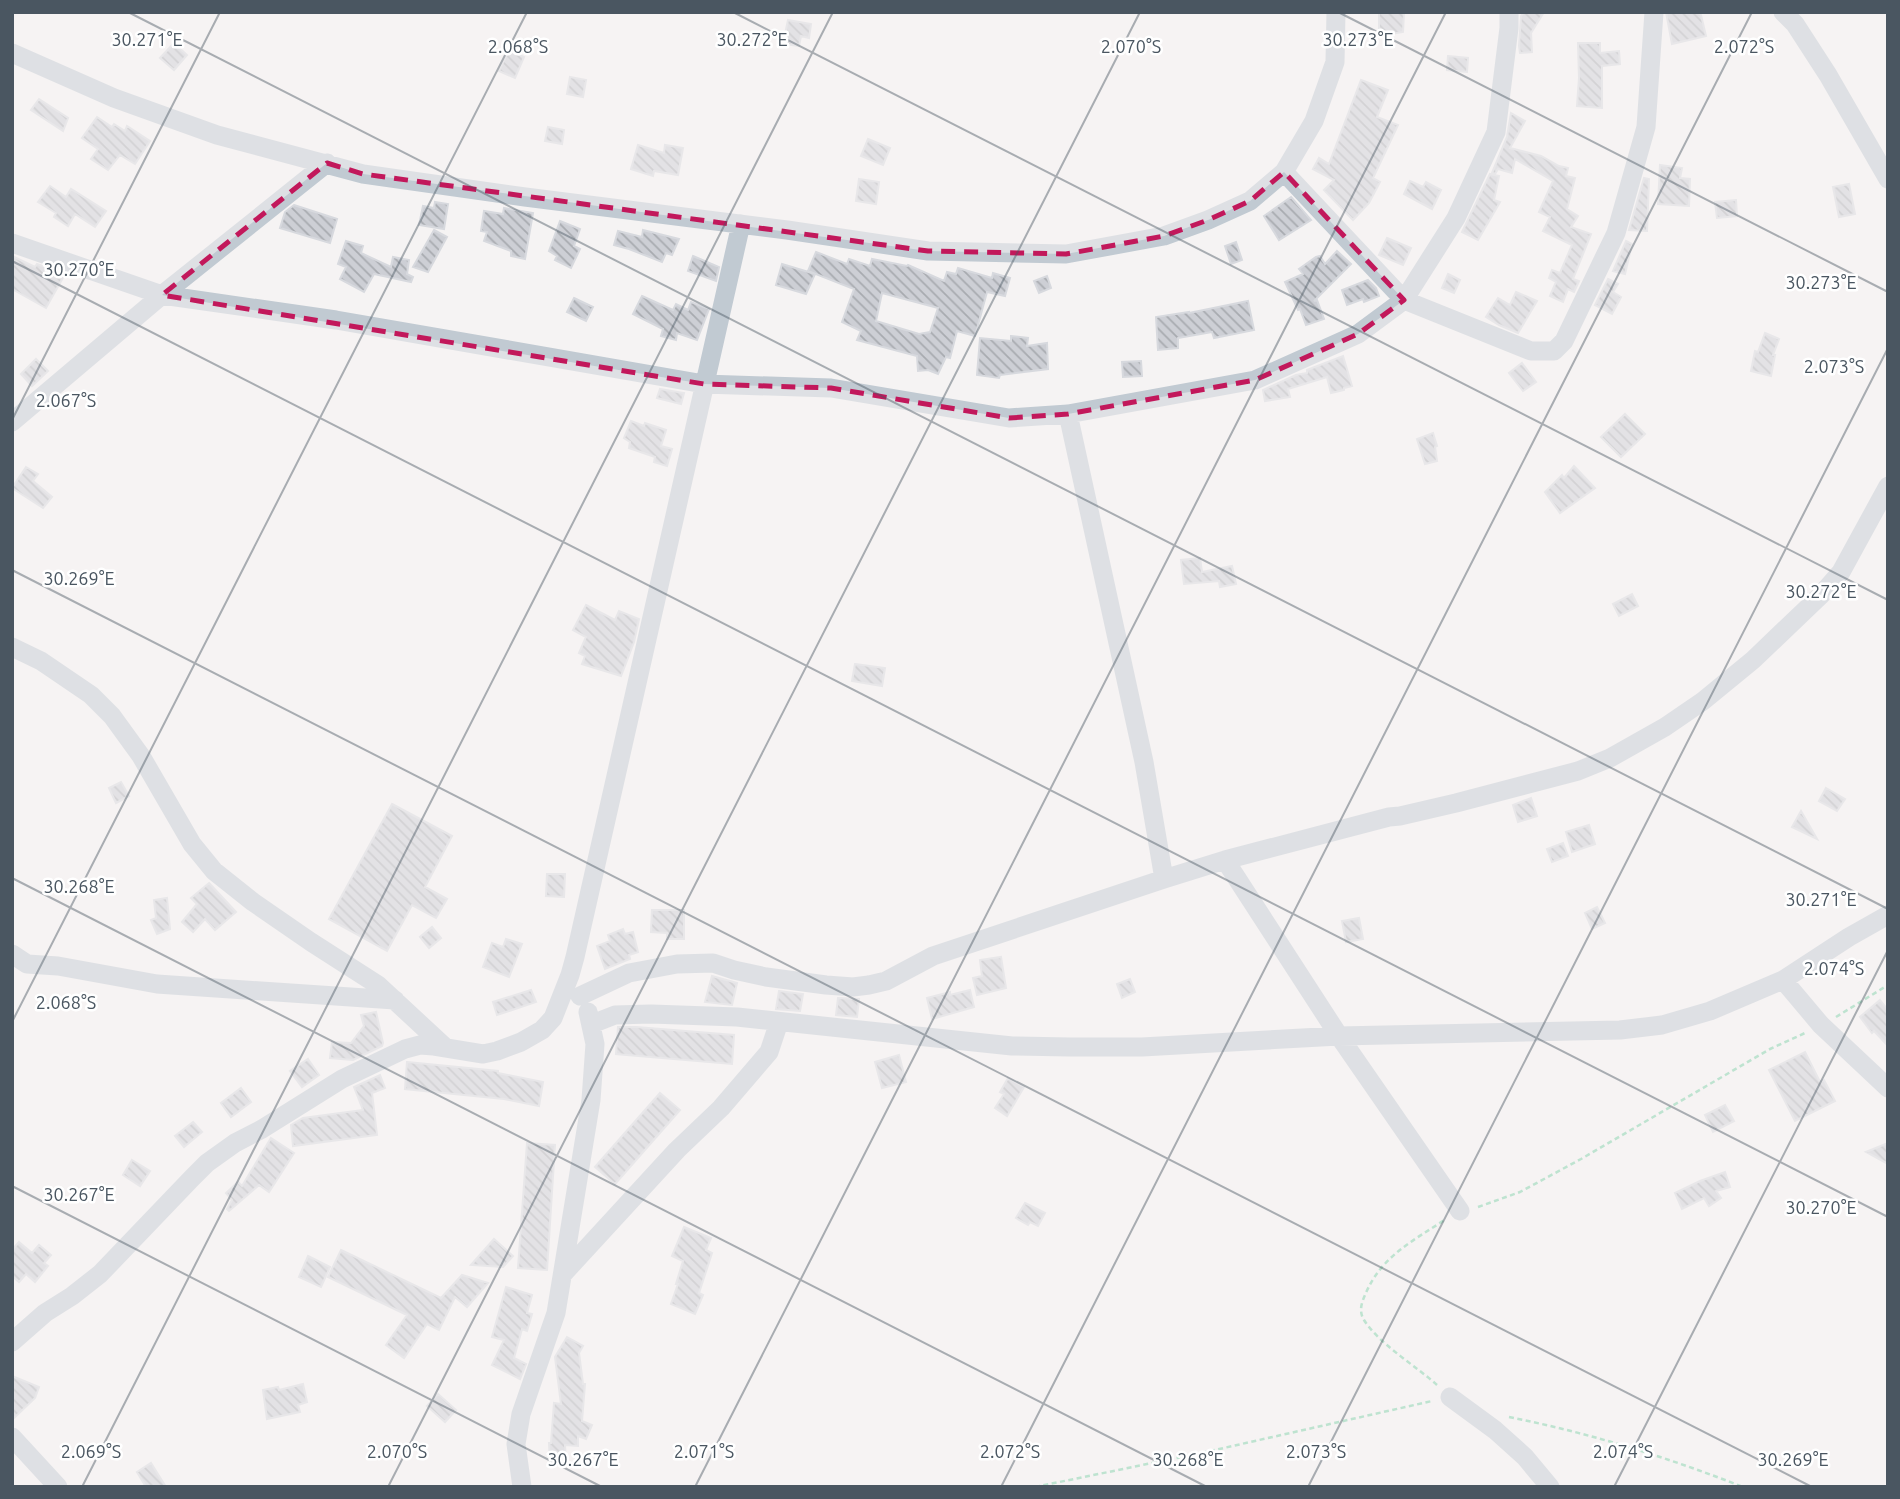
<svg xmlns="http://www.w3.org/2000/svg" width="1900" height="1499" font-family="Ubuntu,sans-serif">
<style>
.building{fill:url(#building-back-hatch);stroke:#d7d9de;stroke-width:2;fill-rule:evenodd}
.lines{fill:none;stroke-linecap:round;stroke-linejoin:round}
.path{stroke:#7ad0a6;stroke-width:2.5;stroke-dasharray:5 3.5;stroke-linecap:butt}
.street{stroke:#c1cad2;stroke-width:19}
.marked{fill:none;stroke:#c2185b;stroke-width:5;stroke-dasharray:14 9;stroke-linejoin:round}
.ticks{fill:none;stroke:#4a5661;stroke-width:2;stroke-opacity:0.45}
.ticks-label{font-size:18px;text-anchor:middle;fill:#4a5661;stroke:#fff;stroke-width:5;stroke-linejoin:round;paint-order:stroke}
</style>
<defs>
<pattern id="building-back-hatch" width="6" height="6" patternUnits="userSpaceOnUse" patternTransform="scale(1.75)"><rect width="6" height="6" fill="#cdcfd5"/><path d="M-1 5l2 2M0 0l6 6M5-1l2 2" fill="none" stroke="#a8abb0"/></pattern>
</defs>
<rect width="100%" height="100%" fill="#f5f3f3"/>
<!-- building -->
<path class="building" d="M1379 12H1404L1403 32 1379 36Z
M1524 12H1544L1531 33 1532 52 1520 53 1519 46 1521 16Z
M1666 12H1697L1701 15 1706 36 1672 44Z
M788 20 811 24 809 38 801 36 799 46 783 44Z
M174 43 187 55 174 70 160 58Z
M1578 43H1600V53L1619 51 1620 64 1602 66V108L1577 106 1579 78Z
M509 50 524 57 515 78 499 71Z
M1448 56 1468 58 1467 72 1447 70Z
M570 77 586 80 583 97 567 94Z
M1361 80 1388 90 1377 117 1398 125 1373 178 1380 182 1369 203 1353 220 1324 190 1334 180 1313 169 1319 158 1329 164Z
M39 99 68 118 63 131 31 110Z
M1511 113 1525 121 1510 148 1541 156 1559 166 1568 168 1566 176 1575 178 1567 209 1578 216 1571 227 1591 234 1573 279 1579 281 1574 292 1568 289 1563 302 1550 296 1556 282 1549 278 1552 270 1560 273 1572 245 1543 231 1550 217 1539 212 1553 181 1515 159 1512 173 1498 169 1495 174 1492 173 1507 137Z
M97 117 112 127 114 124 125 131 127 126 150 141 135 164 120 155 108 170 91 159 98 149 82 138Z
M548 127 564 130 562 144 545 141Z
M868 139 890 148 883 165 861 156Z
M638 145 664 153 665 145 683 148 678 175 654 171 653 176 631 169Z
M1660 165 1682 168 1680 178 1690 179 1689 206 1658 204Z
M1490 174 1499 176 1494 200 1500 202 1478 240 1462 232Z
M1644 178 1649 179 1647 231 1629 230Z
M859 179 879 182 876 204 856 201Z
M1410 181 1423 187 1426 182 1441 190 1432 209 1404 194Z
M1849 184 1855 214 1839 217 1833 187Z
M50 186 66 197 71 189 106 211 95 227 75 214 68 226 54 217 56 213 38 202Z
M1291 197 1311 220 1279 240 1264 216Z
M1736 200 1737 216 1717 218 1715 202Z
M435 202 448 204 444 229 419 225 423 206 434 208Z
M294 205 337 219 330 243 280 228 285 212Z
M504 208 533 213 525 259 511 256V251L484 241 487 232 481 231 484 211 503 214Z
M560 221 580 229 574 246 580 249 571 268 555 260 557 256 549 251Z
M434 230 447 237 428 272 413 267Z
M643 230 679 239 672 255 666 253 662 262 629 249 614 245 618 231 642 237Z
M1387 238 1411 248 1403 265 1379 255Z
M346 241 363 246 361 253 391 267 393 257 409 260 407 274 413 277 411 282 374 274 364 292 340 279 346 267 338 264Z
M1626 241 1632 244 1625 274 1613 271Z
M1236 242 1242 260 1231 264 1225 246Z
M1337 251 1351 264 1314 301 1317 300 1324 319 1306 325 1300 309 1298 310 1285 282 1303 274 1299 269 1316 257 1320 256 1325 264Z
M816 252 847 264 849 259 870 266 872 259 907 266 908 265 944 281 947 272 956 274 958 268 992 278 993 273 1010 278 1005 296 987 292 975 336 957 331 950 358 946 357 938 374 928 370 918 371 917 356 857 340 861 331 842 322 854 289 808 271ZM882 293 938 308 930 332 919 334 876 321Z
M12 256 35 267 37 264 65 274 46 308 12 289Z
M693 256 719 267 716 281 688 271Z
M782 264 815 274 806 294 776 285Z
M1448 274 1460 280 1454 293 1442 288Z
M1047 276 1051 288 1039 293 1034 281Z
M1608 279 1618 284 1613 292 1621 297 1612 314 1595 305Z
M1368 280 1376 288 1379 296 1364 302 1363 299 1347 305 1342 290Z
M1516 292 1537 301 1518 333 1499 325 1486 317 1498 298 1510 305Z
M642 296 673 310 676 304 688 310 691 302 709 309 697 340 677 333 676 340 661 336 663 329 633 314Z
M574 298 593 307 586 321 567 312Z
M1248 301 1254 330 1214 338 1212 332 1178 338V348L1158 350 1156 317 1189 312V313Z
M1765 333 1779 339 1773 355H1775L1771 376 1751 371 1755 351 1758 352Z
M1011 336 1028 338 1027 346 1047 343 1048 369 1000 375 999 378 977 375 980 338 1011 341Z
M1343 356 1352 386 1344 388V390L1331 393 1327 377 1288 389 1290 397 1265 401 1263 390 1296 375 1307 373V370Z
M36 359 48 371 32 386 21 374Z
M1141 361 1142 376 1123 377 1122 362Z
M1522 363 1536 382 1523 391 1509 373Z
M660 389 684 393 681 404 657 398Z
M1625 414 1645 434 1621 457 1601 437Z
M631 421 644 426 645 423 666 430 661 446 672 449 667 466 654 462 655 457 629 448 630 442 624 438Z
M1433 433 1437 446 1435 447 1437 461 1425 464 1417 439Z
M1574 466 1595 488 1560 513 1545 492 1562 475 1564 478Z
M26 467 38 474 33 481 52 497 43 508 12 488Z
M1200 558 1202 572 1232 566 1236 584 1220 587 1219 581 1184 584 1181 560Z
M1632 594 1638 606 1619 616 1613 604Z
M586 605 615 620 619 611 639 619 634 642 621 676 582 664 585 656 579 653 586 637 573 630Z
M855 664 885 668 882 686 852 681Z
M121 782 129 796 116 803 109 788Z
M1826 788 1845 799 1837 811 1819 801Z
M1531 798 1537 816 1518 822 1513 805Z
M392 804 452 836 425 887 447 899 436 918 412 905 387 951 329 919Z
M1801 811 1817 839 1792 827Z
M1589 825 1595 844 1572 852 1566 832Z
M1563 843 1568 856 1552 862 1547 849Z
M547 874H565L564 897 546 896Z
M209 883 236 912 215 930 205 919 193 932 182 922 197 904 191 898Z
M167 898 170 929 157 934 151 920 156 918 154 900Z
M1597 907 1605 923 1592 929 1585 913Z
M652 910H684V939H667V933L651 932Z
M1359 918 1363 939 1346 942 1342 921Z
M432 927 441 938 429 948 420 937Z
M623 929 625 934 633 932 638 952 629 955 630 959 605 969 597 946 610 941 608 935Z
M506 939 522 944 509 977 483 967 492 943 503 947Z
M1001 957 1006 988 977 995 973 978 982 976 980 960Z
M712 976 737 983 732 1005 705 1002Z
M1130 979 1135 992 1122 998 1117 984Z
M531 990 536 1002 497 1015 493 1002Z
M970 990 974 1007 932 1019 927 998 950 992V995Z
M779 991 803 994 800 1011 776 1009Z
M838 998 859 999 857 1017 836 1015Z
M1880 1000 1888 1010V1046L1874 1031 1872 1033 1860 1017Z
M376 1012 383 1043 382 1046 353 1060 330 1058 332 1042 351 1043 364 1026 361 1015Z
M618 1027H636L734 1035 732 1064 616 1054Z
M1805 1052 1820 1082 1824 1080 1835 1101 1795 1121 1769 1070Z
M899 1055 906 1082 882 1088 875 1062Z
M308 1059 319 1075 302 1087 290 1071Z
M407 1062 498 1071V1073L543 1082 539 1106 504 1099 405 1089Z
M380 1075 385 1088 372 1093 377 1135 293 1146 291 1125 303 1118 363 1110 354 1087Z
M1008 1078 1024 1087 1007 1116 995 1108 1004 1094 1000 1092Z
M241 1088 251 1102 231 1117 221 1103Z
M660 1093 680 1110 615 1184 595 1167Z
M1725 1105 1734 1121 1713 1132 1705 1115Z
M193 1122 202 1132 184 1147 175 1136Z
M271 1138 294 1153 269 1192 259 1185 229 1211 227 1209 232 1200 226 1193 238 1182 242 1186Z
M527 1143 555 1145 547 1270 518 1268Z
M1888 1143V1164L1866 1152Z
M132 1160 150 1171 140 1186 123 1175Z
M1725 1172 1730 1187 1716 1191 1721 1198 1709 1206 1704 1198 1682 1209 1675 1193 1700 1181Z
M1025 1203 1045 1213 1038 1226 1030 1222 1028 1225 1016 1218Z
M684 1227 711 1238 706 1250 712 1253 699 1293 703 1295 695 1314 671 1304 678 1284H676L683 1261 672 1256Z
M494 1239 513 1256 503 1267 471 1265Z
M19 1242 32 1253 39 1245 51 1255 44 1263 48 1266 35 1282 26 1274 19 1282 12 1276V1250Z
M341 1250 441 1298 462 1275 488 1283 467 1307 455 1297 439 1330 427 1324 404 1358 386 1345 407 1315 328 1277Z
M308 1256 330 1267 321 1287 299 1277Z
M506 1287 532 1295 527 1313 532 1314 527 1331 522 1329 514 1358 526 1364 520 1379 492 1365 504 1340 492 1337Z
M567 1337 583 1346 579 1353 583 1384H585L582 1421 592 1425 586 1439 578 1436V1446L565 1445 566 1464 550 1465 549 1443H551L554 1403 561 1404 555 1357Z
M12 1376 39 1387 35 1398 12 1420Z
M303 1384 307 1402 298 1405 300 1412 267 1419 263 1390 278 1387 279 1390Z
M438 1394 456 1410 445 1422 427 1406Z
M151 1463 166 1487H146L137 1472Z"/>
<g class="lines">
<!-- path -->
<path class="path" d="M1836 1017 1888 985
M1478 1207 1520 1192 1581 1159 1770 1049 1805 1033
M1437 1385C1416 1366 1379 1344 1364 1320 1359 1312 1361 1304 1365 1295 1381 1256 1413 1241 1446 1219
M1509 1417C1589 1433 1667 1457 1743 1487
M1035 1487 1206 1452 1432 1401"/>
<!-- street -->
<path class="street" d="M1783 12 1795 24 1828 75 1888 179
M12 53 114 98 217 135 363 174 525 197 787 230 928 251 1066 254 1164 236 1208 220 1250 201 1284 172 1314 121 1335 62 1336 12
M1284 172 1404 300 1531 351H1554L1564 341 1616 233 1646 127 1654 12
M12 243 162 295 336 320 704 384 831 388 1009 418 1068 414 1255 380 1358 334 1404 300 1456 218 1496 132 1509 28V12
M1068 414 1144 762 1164 879
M12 422 162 295 327 163
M12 647 41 661 91 695 112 716 141 756 192 844 214 871 253 902 311 942 378 985 446 1048
M1225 860 1339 1036 1460 1211
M12 954 27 964 58 966 157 984 395 1000
M1783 980 1821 1025 1888 1088
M580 996 629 973 677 964 713 963 734 970 766 977 826 985 853 987 869 985 886 981 933 956 1164 879 1225 860 1389 817 1400 816 1456 803 1578 771 1610 758 1665 727 1703 701 1753 660 1820 596 1841 572 1888 486
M592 1024 615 1015 651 1014 737 1017 1012 1046 1070 1047H1142L1339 1036 1620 1030 1662 1025 1710 1011 1783 980 1849 937 1888 915
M563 1274 677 1150 721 1108 769 1052 779 1022
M12 1342 45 1313 72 1296 100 1274 192 1178 207 1163 235 1143 262 1129 342 1079 405 1049 420 1045 434 1046 483 1054 497 1051 521 1042 542 1030 553 1018 570 975 575 957 741 224
M1450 1397 1495 1430 1525 1457 1550 1487
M12 1437 58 1487
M522 1487 516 1444 521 1414 556 1313 591 1100 595 1044 588 1012"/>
</g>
<!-- marked area -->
<path d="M0 0H1900V1499H0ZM327 163 363 174 928 251 1066 254 1164 236 1208 220 1250 201 1284 172 1404 300 1358 334 1255 380 1068 414 1009 418 831 388 704 384 162 295Z" fill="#f5f3f3" fill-opacity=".55" fill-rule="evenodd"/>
<path class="marked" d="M327 163 363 174 928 251 1066 254 1164 236 1208 220 1250 201 1284 172 1404 300 1358 334 1255 380 1068 414 1009 418 831 388 704 384 162 295Z"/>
<!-- ticks -->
<path class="ticks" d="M128 12 1888 909M733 12 1888 600M1338 12 1888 292M12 261 1888 1217M12 420 220 12M12 570 1812 1487M12 878 1207 1487M12 1022 527 12M12 1186 602 1487M82 1487 833 12M388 1487 1140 12M695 1487 1446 12M1001 1487 1752 12M1308 1487 1888 348M1614 1487 1888 950"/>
<g class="ticks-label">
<text x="752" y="46">30.272°E</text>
<text x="147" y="46">30.271°E</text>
<text x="1358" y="46">30.273°E</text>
<text x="518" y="53">2.068°S</text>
<text x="1131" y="53">2.070°S</text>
<text x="1744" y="53">2.072°S</text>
<text x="79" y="276">30.270°E</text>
<text x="1821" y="289">30.273°E</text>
<text x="1834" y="373">2.073°S</text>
<text x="66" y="407">2.067°S</text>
<text x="79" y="585">30.269°E</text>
<text x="1821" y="598">30.272°E</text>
<text x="79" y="893">30.268°E</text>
<text x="1821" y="906">30.271°E</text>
<text x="1834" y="975">2.074°S</text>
<text x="66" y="1009">2.068°S</text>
<text x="79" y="1201">30.267°E</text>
<text x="1821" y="1214">30.270°E</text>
<text x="91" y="1458">2.069°S</text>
<text x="397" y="1458">2.070°S</text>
<text x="704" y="1458">2.071°S</text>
<text x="1010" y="1458">2.072°S</text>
<text x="1316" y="1458">2.073°S</text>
<text x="1623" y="1458">2.074°S</text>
<text x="583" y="1466">30.267°E</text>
<text x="1188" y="1466">30.268°E</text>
<text x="1793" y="1466">30.269°E</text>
</g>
<!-- border -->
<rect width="1900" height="1499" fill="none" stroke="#4a5661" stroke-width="28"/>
</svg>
